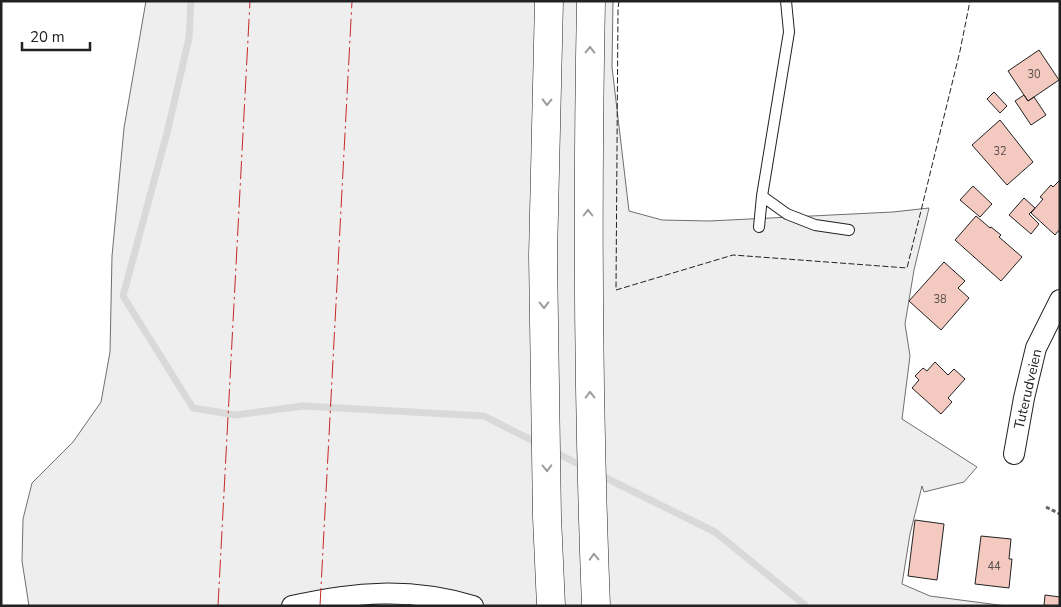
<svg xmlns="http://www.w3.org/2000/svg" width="1061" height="607" font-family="'Nunito Sans',sans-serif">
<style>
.green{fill:#eee;stroke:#6f6f6f}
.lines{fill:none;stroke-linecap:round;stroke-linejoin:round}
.stream{stroke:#d9d9d9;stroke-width:7}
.building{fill:#f3c9c0;stroke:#222}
.lane-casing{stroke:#222;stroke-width:12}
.street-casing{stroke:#222;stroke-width:22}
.highway-casing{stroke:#222;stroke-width:29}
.path{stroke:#646464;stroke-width:3;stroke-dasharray:4 2.5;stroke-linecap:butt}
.lane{stroke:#fff;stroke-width:10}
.street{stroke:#fff;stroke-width:20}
.highway{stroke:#fff;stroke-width:28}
.fence{stroke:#222;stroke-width:1;stroke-dasharray:6 2.5;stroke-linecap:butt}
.power{stroke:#c62828;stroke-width:1;stroke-dasharray:18 4 2.5 4;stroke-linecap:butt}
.oneway{stroke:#9c9c9c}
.labels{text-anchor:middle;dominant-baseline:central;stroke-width:4;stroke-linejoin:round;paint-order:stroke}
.number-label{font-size:11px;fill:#564c4a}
.street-label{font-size:14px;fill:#222;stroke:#fff}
</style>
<rect width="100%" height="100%" fill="#fff"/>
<!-- green -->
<path class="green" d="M146 1H613L612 67 629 211 662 220 709 221 893 212 929 208 914 270 905 324 910 356 902 419 977 467 964 482 924 492 922 486 910 534 902 584 930 596 1006 606H29L22 561 23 519 32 483 73 442 101 402 110 352 112 256 124 128Z"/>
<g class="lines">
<!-- stream -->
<path class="stream" d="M191 1 189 38 167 133 123 296 193 408 236 415 303 406 484 416 539 444
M551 450 586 468
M598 474 715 532 806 606"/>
</g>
<!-- building -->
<path class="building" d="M1039 50 1059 80 1028 101 1008 71Z
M994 92 1007 106 1000 113 987 99Z
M1024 95 1028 101 1034 97 1046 115 1031 125 1015 101Z
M1000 120 1033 162 1007 185 972 145Z
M1060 180V229L1055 235 1031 213 1043 199 1040 197 1051 185 1053 187Z
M973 186 992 204 980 217 960 200Z
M1024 198 1035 208 1029 214 1039 224 1031 234 1009 215Z
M976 216 990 228 991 227 1001 235 999 237 1022 257 1001 281 955 240Z
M944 262 965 281 958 288 969 298 941 330 909 301Z
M935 362 948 375 954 369 965 379 948 398 952 402 941 414 912 388 919 380 915 376 923 368 927 371Z
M915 520 944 524 937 580 908 576Z
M981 536 1011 539 1009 559H1012L1009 588 975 584Z
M1045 595 1060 597V606H1044Z"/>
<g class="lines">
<!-- lane casing -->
<g class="lane-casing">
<path id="lane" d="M762 196 787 214 815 225 849 230
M759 227 762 196 789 32 786 1"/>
</g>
<!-- street casing -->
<g class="street-casing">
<path id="street" d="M1014 454 1024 398 1036 348 1060 300
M292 606C355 592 409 587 473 606"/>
</g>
<!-- highway casing -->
<g class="highway-casing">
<path id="highway" d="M549 1 543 256 547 517 551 606
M591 1C587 203 588 404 596 606"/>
</g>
<!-- path -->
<path class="path" d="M1046 507 1060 514"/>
<!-- lane -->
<use href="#lane" class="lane"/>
<!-- street -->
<use href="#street" class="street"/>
<!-- highway -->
<use href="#highway" class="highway"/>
<!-- fence -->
<path class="fence" d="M619 1 618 9 616 290 733 255 907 268 960 51 970 1"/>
<!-- power -->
<path class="power" d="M218 606 250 1
M320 606 352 1"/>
</g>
<!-- one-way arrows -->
<defs><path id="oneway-chevron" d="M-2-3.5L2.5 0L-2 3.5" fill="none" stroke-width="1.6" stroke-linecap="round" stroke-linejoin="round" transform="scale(1.25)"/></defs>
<g class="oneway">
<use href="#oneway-chevron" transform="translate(590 50) rotate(-89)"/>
<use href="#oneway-chevron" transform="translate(547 102) rotate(91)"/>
<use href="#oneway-chevron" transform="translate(588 213) rotate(-90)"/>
<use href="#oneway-chevron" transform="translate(544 305) rotate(89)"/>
<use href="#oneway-chevron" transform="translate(590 395) rotate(-91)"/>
<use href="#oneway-chevron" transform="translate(547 468) rotate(89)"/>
<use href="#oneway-chevron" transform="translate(594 557) rotate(-92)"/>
</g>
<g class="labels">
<!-- number labels -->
<g class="number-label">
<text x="1034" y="74">30</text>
<text x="1000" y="151">32</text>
<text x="940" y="299">38</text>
<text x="994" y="566">44</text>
</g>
<!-- street labels -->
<g class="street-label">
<text transform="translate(1028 389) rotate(-77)">Tuterudveien</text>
</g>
</g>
<!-- border -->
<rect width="1061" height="607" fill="none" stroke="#222222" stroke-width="5"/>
<!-- scale -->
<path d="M22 42v8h68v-8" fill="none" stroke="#222222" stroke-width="2.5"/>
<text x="30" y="42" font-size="15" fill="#222222" stroke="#ffffff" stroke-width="4" paint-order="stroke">20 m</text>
</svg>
